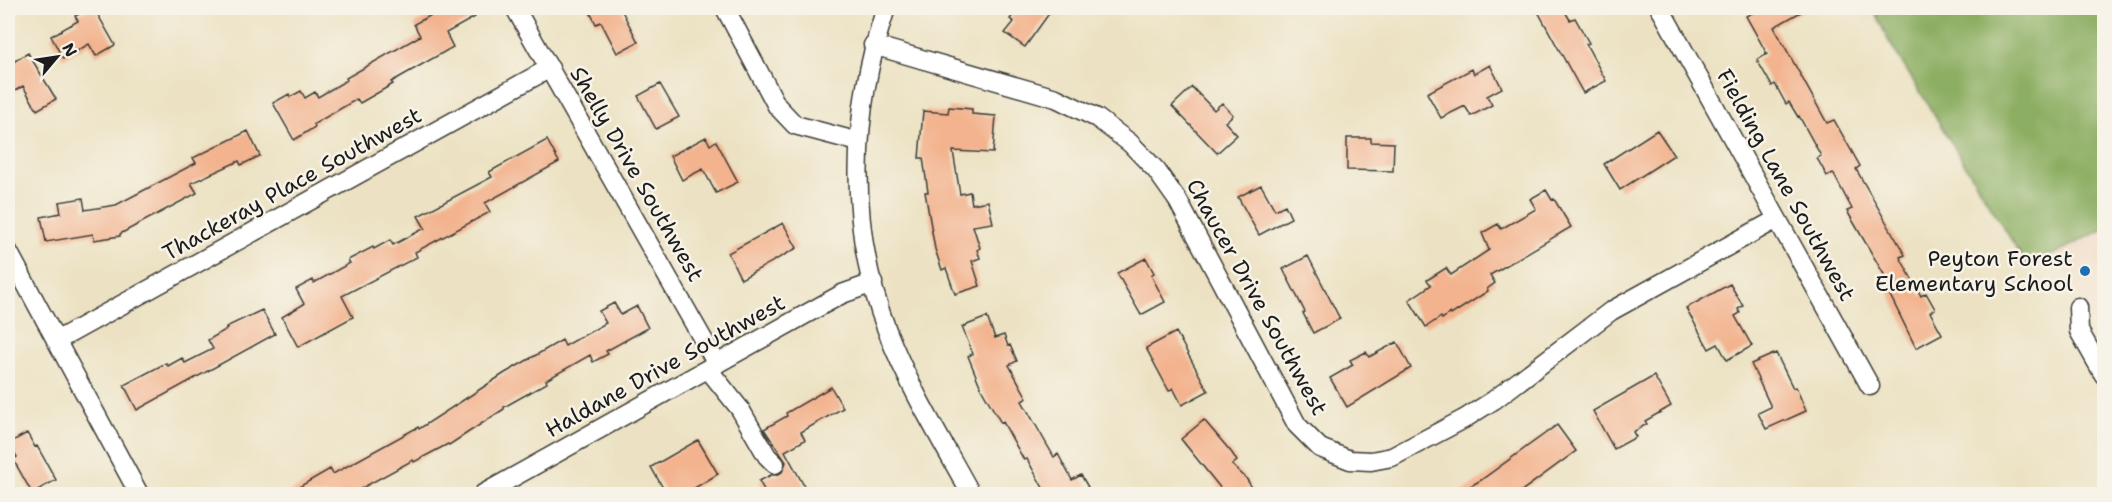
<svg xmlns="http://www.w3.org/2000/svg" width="2112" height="502" font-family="'Shantell Sans',sans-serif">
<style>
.built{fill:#f0d6bc}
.forest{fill:#8cae62;stroke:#54653f;stroke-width:1.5}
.building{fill:#f3b38e}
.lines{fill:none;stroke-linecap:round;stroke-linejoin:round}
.minor-casing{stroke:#3b3a35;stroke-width:21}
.minor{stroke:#fff;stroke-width:18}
.poi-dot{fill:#1f6fb2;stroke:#f7f3e8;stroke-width:2}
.labels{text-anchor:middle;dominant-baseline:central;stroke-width:5;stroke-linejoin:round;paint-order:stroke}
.street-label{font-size:22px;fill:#1c1c1c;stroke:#f7f3e8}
.poi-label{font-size:22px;fill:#1c1c1c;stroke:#f7f3e8;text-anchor:end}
</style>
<rect width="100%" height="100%" fill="#f7f3e8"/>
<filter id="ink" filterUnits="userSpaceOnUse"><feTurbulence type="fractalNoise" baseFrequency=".0167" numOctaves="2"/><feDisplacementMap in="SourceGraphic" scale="12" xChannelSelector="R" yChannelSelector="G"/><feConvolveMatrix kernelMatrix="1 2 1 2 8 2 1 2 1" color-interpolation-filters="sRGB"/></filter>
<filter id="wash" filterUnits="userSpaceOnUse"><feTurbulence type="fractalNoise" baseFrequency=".008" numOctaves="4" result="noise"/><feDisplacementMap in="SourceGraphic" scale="24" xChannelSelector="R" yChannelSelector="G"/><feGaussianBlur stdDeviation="1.35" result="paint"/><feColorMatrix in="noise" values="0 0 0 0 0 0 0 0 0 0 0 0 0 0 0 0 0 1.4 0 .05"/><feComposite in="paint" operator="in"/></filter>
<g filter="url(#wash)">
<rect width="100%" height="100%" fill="#ece2c3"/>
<!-- built -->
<path class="built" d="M2104 156V343L2025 198Z"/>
<!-- forest -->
<path class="forest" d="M1873 8H2104V229L2028 267 1888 40Z"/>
<g id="blocks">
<!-- building -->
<path class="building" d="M91 8H94L115 45 96 56 89 44 63 59 51 36 78 21 75 16Z
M445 8H470L475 17 446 33 453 47 391 82 393 84 360 103 357 99 314 124 315 127 294 140 273 103 289 94 290 97 301 91 305 98 315 92 318 97 347 80 346 78 420 36 414 24Z
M588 8H630L622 11 638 42 617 53 601 22 596 24Z
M1018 8H1053L1025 47 1005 33 1014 22 1010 19Z
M1536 8H1563L1570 20 1575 18 1589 43 1586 44 1606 81 1583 93Z
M1762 8H1808L1774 27 1827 123 1834 120 1860 166 1856 169 1905 255 1900 257 1921 296 1926 293 1935 309 1930 312 1942 334 1916 348 1885 285 1889 283 1847 211 1852 209 1833 173 1827 176 1817 158 1821 156 1799 116 1798 117 1789 102 1786 104 1775 84 1772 86 1757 60 1767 54 1746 16Z
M28 53 56 99 37 110 23 86 8 95V65Z
M1490 65 1502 88 1487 96 1492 105 1471 116 1465 106 1441 118 1427 93 1472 69 1474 74Z
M660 84 679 117 656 129 638 96Z
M1192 87 1214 110 1222 103 1233 115 1225 122 1237 135 1217 153 1172 106Z
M949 107 972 109V114L996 116 993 153 953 151 960 194 970 192 972 204 988 201 993 223 973 226 980 248 977 250 980 258 972 261 980 286 955 294 946 268 942 270 935 249 925 192H928L923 158H919L923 111 948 113Z
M1657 130 1674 155 1620 190 1604 164Z
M248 131 260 156 241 165 239 161 191 183 197 193 120 234V236L94 240 93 234 46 242 41 217 61 213 59 202 83 198 85 210 116 205 196 163 193 158Z
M706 137 710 145 716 141 738 182 716 193 703 169 682 180 670 156Z
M1347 138H1371V142L1394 143 1393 171 1347 170Z
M547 140 559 162 485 203 490 212 415 252 417 257 342 296 353 317 298 347 282 317 304 304 296 289 313 280 314 283 350 263 348 260 373 247 374 249 390 240 393 245 425 228 418 216 492 177 489 172Z
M1261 185 1275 210 1285 205 1291 218 1259 235 1238 197Z
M1546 190 1552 200 1554 199 1571 227 1490 275 1495 283 1487 289 1488 291 1451 315 1450 313 1442 319 1441 317 1426 327 1409 300 1431 285 1427 280 1446 268 1451 275 1489 250 1482 233 1498 224 1501 229 1536 209 1530 199Z
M783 223 797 248 741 279 728 253Z
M1308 256 1340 319 1313 333 1303 313 1305 312 1283 269Z
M1146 258 1154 273 1151 275 1165 302 1141 315 1117 273Z
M1730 284 1743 306 1738 309 1740 313 1735 316 1752 346 1727 360 1718 344 1709 349 1686 308Z
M614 303 621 315 637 306 648 328 606 351 608 354 593 362 590 355 546 380 547 383 504 407V409L449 445 448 444 414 462 413 460 360 489 363 495H285L330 469 333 474 418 427 419 429 505 373 562 340 565 346 606 323 599 311Z
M262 310 275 334 137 410 124 385 166 363 168 366 182 358 185 363 213 349 208 340 227 329 226 327Z
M987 317 995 338 1004 335 1008 346 1010 345 1017 361 1009 365 1027 398 1022 401 1054 457 1058 454 1072 480 1081 475 1088 487 1085 489 1087 495H1047L1027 459 1024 460 1003 422 1001 423 981 388 968 356 973 354 962 327Z
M1176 332 1208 391 1182 405 1173 388 1169 391 1146 348Z
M1397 342 1411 368 1347 407 1330 378 1353 365 1350 360 1366 352 1369 357Z
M1776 353 1793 388 1796 387 1806 411 1766 429 1758 413 1771 407 1751 364Z
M1654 376 1671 406 1645 421 1647 424 1633 432 1636 437 1614 449 1593 411Z
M831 387 843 408 801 432 805 440 785 451 809 495H767L759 481 771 475H777L782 472 786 462 764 429 787 416 786 413Z
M1204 420 1232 453 1237 461 1232 465 1246 478 1251 486 1240 495H1226L1181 439Z
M1557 425 1576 451 1516 495H1455L1481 480Z
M27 433 35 447 37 446 56 480 32 493 13 459 17 457 9 443Z
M698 440 718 474 683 495H667L651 467Z"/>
</g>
</g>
<g filter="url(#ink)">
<use href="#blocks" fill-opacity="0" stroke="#3b3a35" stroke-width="1.5"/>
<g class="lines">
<!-- minor casing -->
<g class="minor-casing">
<path id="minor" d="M515 8 717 364
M725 8 777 106 795 125 859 142
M886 8C851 112 847 229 888 333 910 389 942 441 971 494
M1660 8 1870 386
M873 45 1056 98 1097 118 1130 143 1156 170 1178 201 1297 425 1320 448 1350 460 1371 461 1392 457 1464 419 1494 400 1611 311 1777 219
M8 251 139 494
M2078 307 2079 331 2104 375
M56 341 550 68
M708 369 740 409 767 456 775 464
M483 494 842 294 873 283"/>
</g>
<!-- minor -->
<use href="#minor" class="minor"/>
</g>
</g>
<!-- markers -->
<circle class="poi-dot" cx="2085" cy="271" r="6"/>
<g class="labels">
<!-- street labels -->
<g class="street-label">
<text transform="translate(637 174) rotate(60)">Shelly Drive Southwest</text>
<text transform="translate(292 184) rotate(-29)">Thackeray Place Southwest</text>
<text transform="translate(1786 185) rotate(61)">Fielding Lane Southwest</text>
<text transform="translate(1257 297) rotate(61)">Chaucer Drive Southwest</text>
<text transform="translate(665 366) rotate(-29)">Haldane Drive Southwest</text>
</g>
<!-- poi labels -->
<g class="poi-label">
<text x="2073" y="258">Peyton Forest<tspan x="2073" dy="25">Elementary School</tspan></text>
</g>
</g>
<!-- margin -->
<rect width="2112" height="502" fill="none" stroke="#f7f3e8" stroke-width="30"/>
<!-- north arrow -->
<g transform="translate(57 57) rotate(61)" stroke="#f7f3e8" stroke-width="4.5" paint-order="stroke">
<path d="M0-4.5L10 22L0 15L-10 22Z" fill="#1c1c1c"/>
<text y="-9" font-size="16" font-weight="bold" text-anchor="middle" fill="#1c1c1c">N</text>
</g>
</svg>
